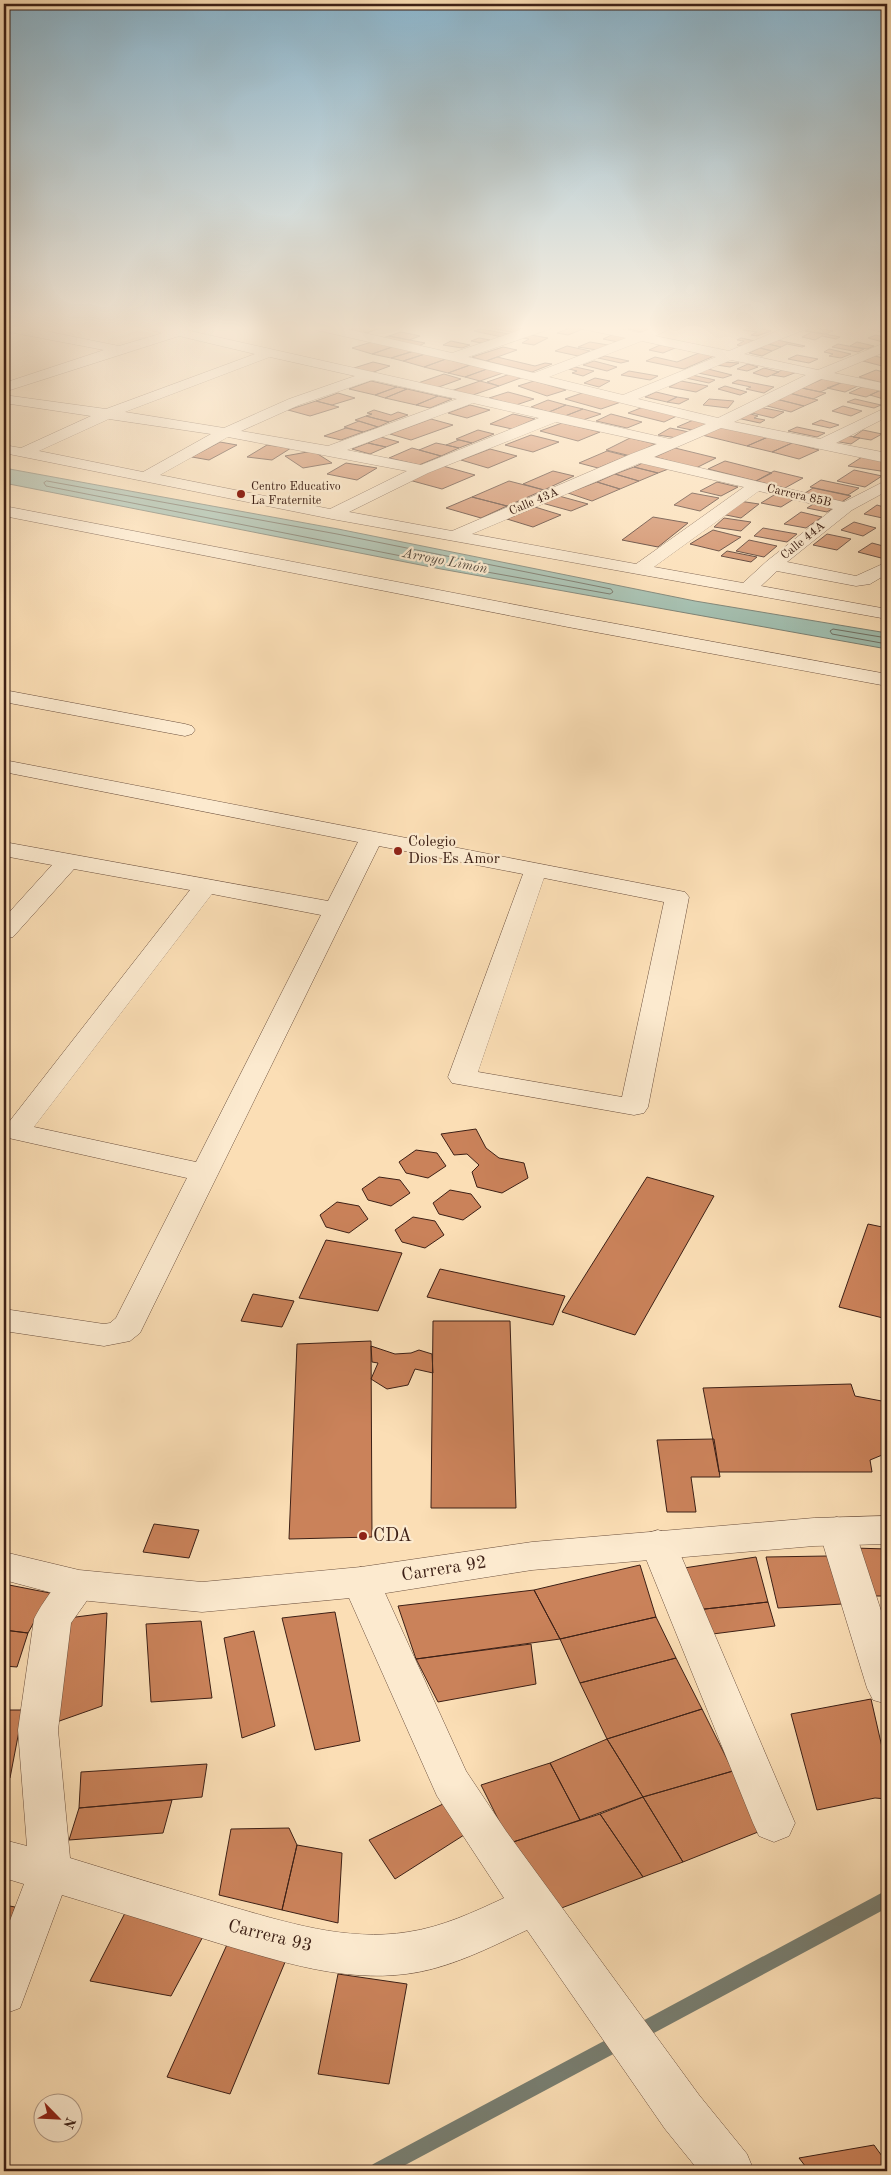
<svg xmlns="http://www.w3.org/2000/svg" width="891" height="2175" font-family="'Old Standard TT',serif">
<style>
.water{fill:#9fbcad;stroke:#787e71}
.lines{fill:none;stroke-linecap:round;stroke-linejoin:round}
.shore{stroke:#6e6e62;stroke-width:1}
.stream{stroke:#787e71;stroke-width:16}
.building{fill:#ca825a;stroke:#3d2016}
.minor-casing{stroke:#6c503e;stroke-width:1}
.tertiary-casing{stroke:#6c503e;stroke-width:1}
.minor{fill:#fceacf;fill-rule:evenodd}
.tertiary{fill:#fceacf;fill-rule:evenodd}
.poi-dot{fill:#8f2418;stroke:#fceacf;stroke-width:2}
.labels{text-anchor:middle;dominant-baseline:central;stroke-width:4.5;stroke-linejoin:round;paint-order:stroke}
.far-poi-label{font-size:12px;fill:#3d2016;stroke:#fceacf;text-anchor:start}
.far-street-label{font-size:12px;fill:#3d2016;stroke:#fceacf}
.far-water-label{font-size:14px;font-style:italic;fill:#5a4f43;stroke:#fceacf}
.poi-label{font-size:15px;fill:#3d2016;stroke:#fceacf;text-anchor:start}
.near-poi-label{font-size:18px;fill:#3d2016;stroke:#fceacf;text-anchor:start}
.near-street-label{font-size:18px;fill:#3d2016;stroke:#fceacf}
</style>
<rect width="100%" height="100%" fill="#fbdeb5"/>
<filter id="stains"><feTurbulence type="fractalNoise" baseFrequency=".004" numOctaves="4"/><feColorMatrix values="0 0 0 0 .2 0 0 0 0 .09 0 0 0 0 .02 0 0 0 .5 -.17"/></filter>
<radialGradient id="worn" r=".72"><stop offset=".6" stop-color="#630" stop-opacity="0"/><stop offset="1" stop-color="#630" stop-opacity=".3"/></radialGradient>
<!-- water -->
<path class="water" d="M4 468 338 529 695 601 887 633V649L441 569 4 483Z"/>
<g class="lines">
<!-- shore -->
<path class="shore" d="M47 481 337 534 611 589 613 592 610 594 442 564 46 486 44 483Z
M887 638 833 629 830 631 832 634 887 644"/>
<!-- stream -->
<path class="stream" d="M637 2033 887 1899
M377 2171 619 2042"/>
</g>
<!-- building -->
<path class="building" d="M359 326H372L381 328 366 333 350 330Z
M490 326H508L524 329 515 333 487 327Z
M636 326H655L657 327 642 332 628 329Z
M751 326 771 331 757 336 751 335 757 332 743 330Z
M873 326H887V333L868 329Z
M572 327 583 329 568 335 557 333Z
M812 327 833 331 825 334 805 331Z
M481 329 509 334 502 337 474 331Z
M401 332 420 336 409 340 389 336Z
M812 332 825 334 840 337 836 339 822 336 815 340 802 337Z
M614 334 628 337 618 342 603 339Z
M531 335 548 338 534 345 522 343 529 339 523 338Z
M876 335 887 338V340L883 342 868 338Z
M389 336 425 343 419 346 383 338Z
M479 338 490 340 482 343 471 341Z
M741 338 755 341 743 346 737 345 744 341 737 340Z
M777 340 805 346 802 347 787 344 781 347 768 344Z
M375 341 395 346 372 354 352 348Z
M451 341 470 345 462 348 443 345Z
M590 342 608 345 597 350 578 347Z
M857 342 874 346 867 349 850 346Z
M768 344 781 347 772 351 760 348Z
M838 344 864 349 858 352 832 347Z
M660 345 675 348 663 353 649 350Z
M395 346 414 351 391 358 372 354Z
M567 346 590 351 578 356 555 351Z
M503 347 517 350 486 361 472 357Z
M760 348 772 351 762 356 749 353Z
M829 349 851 354 841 358 829 356 833 354 824 352Z
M414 351 425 354 403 361 391 358Z
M699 353 714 356 684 369 646 361 655 357 677 362Z
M425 354 446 359 424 367 403 361Z
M797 355 818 359 809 363 788 359Z
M605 356 629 361 621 363 598 358Z
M875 356 887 359V364L882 366 863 361Z
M497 357 535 366 545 363 552 364 532 372 486 361Z
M446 359 470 365 448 373 424 367Z
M594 361 617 367 607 371 583 365Z
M373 362 390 366 371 373 354 368Z
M723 362 739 363 730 367 717 365Z
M748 364 758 367 747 371 737 369Z
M470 365 487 369 465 377 448 373Z
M575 367 594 371 583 376 572 373 577 371 569 369Z
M764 368 779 372 767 377 753 373Z
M487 369 503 373 480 381 465 377Z
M708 369 732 375 723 378 698 373Z
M784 369 797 372 784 377 772 375Z
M876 370 887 373V384L859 377Z
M629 371 658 376 650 380 621 375Z
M513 373 526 376 499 386 487 382Z
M444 374 461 379 436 388 418 383Z
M692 375 715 380 709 383 686 378Z
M595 378 610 381 599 387 584 383Z
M825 378 843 382 820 392 802 388Z
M738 380 774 387 764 393 746 389 751 387 732 383Z
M371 381 397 387 375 395 349 389Z
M480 381 499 386 470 396 451 391Z
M534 381 566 390 547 396 518 386Z
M681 381 708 386 696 392 669 387Z
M843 382 860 385 845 392 827 388Z
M725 386 747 392 740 395 718 389Z
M864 386 881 390 866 397 849 393Z
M397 387 407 389 385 398 375 395Z
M802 388 826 393 813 399 789 393Z
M407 389 438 396 416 405 385 398Z
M881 390 887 392V400L870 395Z
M508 392 534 399 516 405 489 398Z
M585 392 621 402 601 409 565 399Z
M656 392 677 397 667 402 645 397Z
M338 393 355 398 332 405 316 401Z
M789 393 818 400 804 406 776 399Z
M438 396 452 399 430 408 416 405Z
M677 397 689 399 679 404 667 402Z
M709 399 734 401 728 408 703 405Z
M776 399 804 406 791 412 763 405Z
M855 399 881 405 874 408 847 402Z
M548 400 566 405 549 412 531 407Z
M316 401 339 407 310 416 288 410Z
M470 405 490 410 467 418 448 413Z
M566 405 583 409 565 416 549 412Z
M843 406 862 411 851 416 832 411Z
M643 407 679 415 664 422 628 413Z
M759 407 784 412 773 418 748 412Z
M583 409 601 414 583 420 565 416Z
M374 410 391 415 398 412 408 415 389 422 366 416 372 414 367 413Z
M747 413 758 416 754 418 765 420 760 423 737 418Z
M513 414 535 419 512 429 490 424Z
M611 414 642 422 627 428 596 421Z
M366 416 389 422 378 427 355 420Z
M698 418 713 422 692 430 677 427Z
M431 419 453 425 411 440 390 434Z
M821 420 839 425 830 428 812 424Z
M359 421 378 427 363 432 344 427Z
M562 423 600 432 578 441 540 431Z
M722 426 768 437 747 446 702 435Z
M797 427 825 433 817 437 788 431Z
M346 428 363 432 341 440 324 436Z
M670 428 689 432 677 438 658 435Z
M478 430 494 434 472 443 456 439Z
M863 430 882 434 871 440 853 437Z
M531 435 559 442 533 452 505 445Z
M844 435 860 438 851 444 834 441Z
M381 437 399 442 386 447 368 443Z
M768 437 792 443 772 452 747 446Z
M630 438 655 444 631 456 606 450Z
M459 440 472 443 459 448 446 445Z
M220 442 237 445 209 460 192 457Z
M368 443 386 447 370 454 352 449Z
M436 443 446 445 459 448 441 456 419 450Z
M792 443 819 450 799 459 772 452Z
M267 445 291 448 272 460 247 457Z
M412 448 441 456 419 465 389 458Z
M675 448 716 458 696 468 655 457Z
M490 449 517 456 488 468 461 460Z
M313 451 332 463 303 468 285 456Z
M607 451 627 456 598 468 579 463Z
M862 457 887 462V472L848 466Z
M647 461 671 468 658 473 634 467Z
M725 461 772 473 756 481 708 469Z
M346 463 377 468 357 480 327 474Z
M443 466 475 475 442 489 409 480Z
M634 467 658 473 639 481 615 474Z
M854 470 882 476 865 487 837 481Z
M553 471 574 476 544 490 523 484Z
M774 471 803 478 785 488 756 481Z
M615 474 639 481 620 489 597 482Z
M821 480 859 488 848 495 810 487Z
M509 481 544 490 507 506 472 497Z
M597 482 620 489 592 501 568 493Z
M717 482 738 487 721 496 700 491Z
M813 488 851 496 840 503 802 495Z
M692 493 719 498 700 511 674 505Z
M774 495 794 499 781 507 761 503Z
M559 496 588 504 571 511 542 503Z
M472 497 507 506 481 518 446 508Z
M739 501 759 504 741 518 721 514Z
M815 503 835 507 827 512 807 508Z
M877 505 887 508V519L864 514Z
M535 507 561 515 533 527 507 519Z
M801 512 822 517 806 528 784 524Z
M653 517 688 523 658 547 622 540Z
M724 518 751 522 741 531 714 527Z
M854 522 876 528 863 536 841 530Z
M763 528 797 534 787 542 754 536Z
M713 530 741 537 719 551 690 544Z
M827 534 851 539 837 550 813 545Z
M749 540 777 546 764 557 736 551Z
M872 543 887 547V558L885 559 858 552Z
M727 551 757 557 751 562 721 556Z
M476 1129 486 1148 499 1158 524 1163 528 1178 502 1193 477 1187 472 1172 479 1165 467 1154 454 1155 441 1134Z
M416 1150 437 1153 446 1166 428 1178 406 1173 399 1162Z
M379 1177 400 1180 410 1193 391 1206 368 1200 362 1189Z
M647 1177 714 1196 635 1335 562 1312Z
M450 1190 471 1194 481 1207 463 1220 439 1214 433 1203Z
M337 1202 359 1206 368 1219 349 1233 326 1227 320 1215Z
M413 1217 435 1221 444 1235 425 1248 402 1242 395 1230Z
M868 1224 887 1228V1319L839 1307Z
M326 1240 402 1253 378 1311 299 1298Z
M440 1269 565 1296 553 1325 427 1297Z
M253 1294 294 1301 282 1327 241 1321Z
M433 1321H510L516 1508H431Z
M371 1341 372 1537 289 1539 297 1344Z
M371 1346 395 1354 411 1353 419 1350 432 1354 433 1373 415 1369 408 1385 387 1389 371 1379 378 1363 372 1362Z
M851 1384 855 1396 887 1402V1453L870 1460 872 1472H719L703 1388Z
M714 1439 720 1477H691L696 1512H667L657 1440Z
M154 1524 199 1530 189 1558 143 1552Z
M854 1548 887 1549V1596H871Z
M827 1556 842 1604 778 1608 766 1557Z
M756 1557 768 1602 696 1610 684 1568Z
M640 1565 656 1617 560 1639 534 1590Z
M4 1584 50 1593 28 1633 4 1630Z
M534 1590 560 1639 416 1659 398 1606Z
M768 1602 775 1626 705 1635 696 1610Z
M335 1612 360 1741 315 1750 282 1618Z
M107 1613 102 1706 51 1724 68 1618Z
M656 1617 676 1658 580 1683 560 1639Z
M201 1621 212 1698 151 1702 146 1624Z
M4 1630 28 1633 17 1667 4 1666Z
M254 1631 275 1726 242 1738 224 1638Z
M531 1644 536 1684 438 1702 416 1659Z
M676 1658 702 1709 607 1739 580 1683Z
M871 1699 887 1769V1799L875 1798 817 1810 791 1714Z
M702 1709 733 1771 643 1797 607 1739Z
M4 1710H23L10 1778 4 1779Z
M607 1739 643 1797 580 1820 550 1763Z
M550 1763 580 1820 510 1843 481 1785Z
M207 1764 202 1797 79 1808 81 1772Z
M733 1771 763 1830 683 1862 643 1797Z
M643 1797 683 1862 643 1877 600 1814Z
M172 1800 163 1833 69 1840 79 1808Z
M445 1803 464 1835 395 1879 369 1840Z
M600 1814 643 1877 551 1912 510 1843Z
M289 1828 297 1845 282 1910 219 1895 231 1829Z
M297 1845 342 1853 338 1923 282 1910Z
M4 1905 15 1907 4 1943Z
M125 1913 207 1929 171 1996 90 1981Z
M230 1938 288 1955 230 2094 167 2077Z
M338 1974 407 1984 389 2084 318 2074Z
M874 2145 887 2163V2171H809L799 2158Z"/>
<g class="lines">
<!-- minor casing -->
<g class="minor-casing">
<path id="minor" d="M4 326H20L119 346 163 333 145 329 144 326H168L670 439 706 424 453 361 316 330 310 326H334L452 353 532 326H551L550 329 468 357 534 373 626 338 582 329 581 326H607L640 333 658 326H676L655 336 729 351 789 326H807L806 329 744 354 818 370 887 342V351L834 373 887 384V392L821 379 734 422 820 439 887 407V417L836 443 887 453V463L721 428 654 457 844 502 887 480V491L852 510 787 562 856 576 887 562V574L870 584 856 586 777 571 761 586 887 609V619L332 519 4 453V445L21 448 91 416 4 403V395L106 409 255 354 179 336 4 392V383L104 350 4 331ZM642 341 716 357 623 395 549 377ZM270 357 355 376 289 399 224 428 125 412ZM731 360 806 375 718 418 638 399ZM372 380 457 399 328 446 241 431 299 405ZM473 403 539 418 421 465 347 450ZM109 419 211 434 143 472 39 451ZM556 422 657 444 631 454 452 531 349 512 428 473ZM228 437 407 471 330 509 160 475ZM640 463 744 487 636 564 472 534ZM759 491 833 509 767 561 743 583 654 567Z
M4 506 568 615 887 674V686L568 627 4 516Z
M4 690 185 724 192 726 195 730 192 734 185 736 4 702Z
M4 760 685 892 689 897 648 1107 644 1113 634 1115 452 1083 448 1077 523 874 379 846 140 1333 130 1341 104 1346 4 1331V1309L104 1324 110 1323 116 1318 187 1178 4 1137V1121L9 1122 190 890 74 869 13 937 4 939V918L52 865 4 856V842L328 901 358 842 4 772ZM544 878 664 902 622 1097 478 1072ZM212 894 321 915 196 1162 34 1127Z
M837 1517 850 1521 855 1531 887 1629V1704L873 1700 867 1688 819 1531 824 1521Z
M658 1530 671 1534 676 1544 795 1823 789 1836 774 1842 759 1836 753 1823 640 1544 645 1534Z
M361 1567 374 1572 380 1582 466 1771 506 1831 699 2095 747 2154 754 2171H699L665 2129 527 1930C489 1948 448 1969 406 1974 343 1982 282 1962 221 1944 168 1928 116 1911 62 1895L20 2008 4 2014V1936L24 1884 4 1878V1840L27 1846 18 1730 34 1619C41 1605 63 1569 80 1571 84 1571 89 1573 92 1575L98 1585 71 1623 58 1730 70 1858C122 1874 174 1890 226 1905 285 1922 347 1942 408 1932 442 1927 474 1912 504 1898L437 1796 342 1582 348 1572Z"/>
</g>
<!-- tertiary casing -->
<g class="tertiary-casing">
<path id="tertiary" d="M887 1516V1544L814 1546 532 1570 361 1597 202 1612 79 1600 4 1580V1552L79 1570 202 1582 361 1567 532 1542 814 1518Z"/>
</g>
<!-- minor -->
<use href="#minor" class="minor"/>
<!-- tertiary -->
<use href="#tertiary" class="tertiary"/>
</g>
<!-- sky -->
<linearGradient id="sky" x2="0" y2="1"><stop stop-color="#8bb7d0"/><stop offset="0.52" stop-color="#fdf0de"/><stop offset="1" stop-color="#fdf0de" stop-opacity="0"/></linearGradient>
<rect width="891" height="631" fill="url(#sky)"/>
<!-- markers -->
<g class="poi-dot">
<circle cx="241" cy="494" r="5"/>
<circle cx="398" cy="851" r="5"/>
<circle cx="363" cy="1536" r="5"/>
</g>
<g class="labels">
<!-- far-poi labels -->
<g class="far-poi-label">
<text x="251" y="487">Centro Educativo<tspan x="251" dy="14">La Fraternite</tspan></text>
</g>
<!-- far-street labels -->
<g class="far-street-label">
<text transform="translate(799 496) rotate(13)">Carrera 85B</text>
<text transform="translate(534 502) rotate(-23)">Calle 43A</text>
<text transform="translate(803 541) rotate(-39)">Calle 44A</text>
</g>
<!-- far-water labels -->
<g class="far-water-label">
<text transform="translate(445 561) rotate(11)">Arroyo Limón</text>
</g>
<!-- poi labels -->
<g class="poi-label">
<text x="408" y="842">Colegio<tspan x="408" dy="17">Dios Es Amor</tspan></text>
</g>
<!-- near-poi labels -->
<g class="near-poi-label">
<text x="373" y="1536">CDA</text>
</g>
<!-- near-street labels -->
<g class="near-street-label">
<text transform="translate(444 1569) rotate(-9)">Carrera 92</text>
<text transform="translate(270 1936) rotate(14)">Carrera 93</text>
</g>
</g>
<!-- margin -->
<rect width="891" height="2175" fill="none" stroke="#fbdeb5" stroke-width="20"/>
<rect x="5" y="5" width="881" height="2165" fill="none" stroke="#3d2016" stroke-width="2.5"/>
<rect x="10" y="10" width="871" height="2155" fill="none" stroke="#3d2016"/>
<!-- north arrow -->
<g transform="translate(58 2118) rotate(114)"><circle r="24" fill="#fceacf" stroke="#b09985"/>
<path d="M0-4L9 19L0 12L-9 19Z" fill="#8f2418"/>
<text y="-8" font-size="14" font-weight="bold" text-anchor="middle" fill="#3d2016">N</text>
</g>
<rect width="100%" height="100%" filter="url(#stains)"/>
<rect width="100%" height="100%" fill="url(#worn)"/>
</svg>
